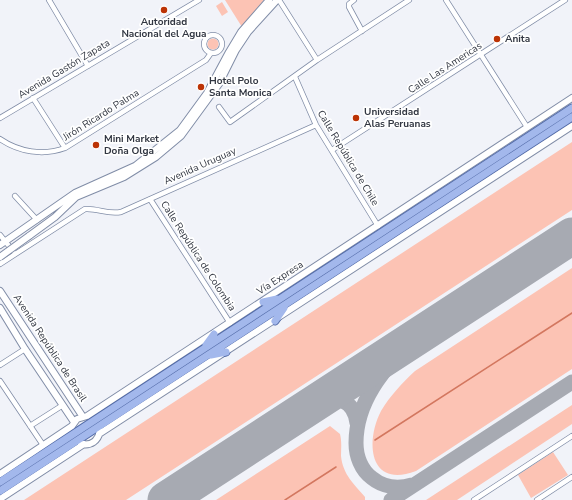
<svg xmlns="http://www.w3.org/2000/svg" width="572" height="500" font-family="'Nunito Sans',sans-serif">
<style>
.green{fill:#fcc3b4}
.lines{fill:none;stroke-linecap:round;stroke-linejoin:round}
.stream{stroke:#d3775f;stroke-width:1.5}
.taxiway{stroke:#a7aab2;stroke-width:15}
.runway{stroke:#a7aab2;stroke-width:37}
.street-casing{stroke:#818da7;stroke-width:6}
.secondary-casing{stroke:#818da7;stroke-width:8}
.primary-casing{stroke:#546ca9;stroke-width:9}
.street{stroke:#fff;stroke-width:4.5}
.secondary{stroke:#fff;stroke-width:6}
.primary{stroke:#a3b8ec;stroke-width:7}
.secondary-bridge-casing{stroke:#818da7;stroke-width:8;stroke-linecap:butt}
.secondary-bridge{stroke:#fff;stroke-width:6}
.poi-dot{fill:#bc3305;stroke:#fff;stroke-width:1.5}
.labels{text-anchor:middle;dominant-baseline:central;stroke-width:3.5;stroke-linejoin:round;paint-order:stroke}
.poi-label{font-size:10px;font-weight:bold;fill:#323742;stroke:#fff;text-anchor:start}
.street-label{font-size:10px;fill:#323742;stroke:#fff}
</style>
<rect width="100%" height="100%" fill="#f1f3f9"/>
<!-- green -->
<path class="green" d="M225 0H264L242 27Z
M222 2 228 12 222 16 216 6Z
M207.5 44a5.5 5.5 0 1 1 11 0a5.5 5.5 0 1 1-11 0Z
M572 142V210L126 500H24Z
M572 268V369L416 471C369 489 365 442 381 411 390 396 402 383 415 371Z
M572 405V424L457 500H426Z
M330 426 340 434C342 442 341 449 341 456 343 475 354 484 365 497V500H216Z
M553 452 568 475 531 498 518 475Z"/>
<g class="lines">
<!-- stream -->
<path class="stream" d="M375 440 572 313
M285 500 336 467"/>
<!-- taxiway -->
<path class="taxiway" d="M410 341C383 371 356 401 356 443 356 456 361 470 372 478 383 487 398 489 412 485
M315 403C334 394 354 399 357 423
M391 500 572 382"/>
<!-- runway -->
<path class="runway" d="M166 500 572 236"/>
<!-- street casing -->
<g class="street-casing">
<path id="street" d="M49 0 88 66
M279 0 317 60
M354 0 349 4V7L362 31
M446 0 527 127
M204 44a9 9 0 1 1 18 0a9 9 0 1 1-18 0Z
M295 77 316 125 378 226
M33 98 65 148
M219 107 230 122 317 60 409 0
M0 118 199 0
M0 139C19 152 43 156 65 148L206 60 211 53
M332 150 565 0
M15 196 37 220
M150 199 230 323
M0 235 13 251
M0 264 85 209C98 208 108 215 121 212L316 125
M0 365 25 349
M0 381 43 445
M30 426 63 405
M474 500 572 436
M537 500 572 477"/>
</g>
<!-- secondary casing -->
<g class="secondary-casing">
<path id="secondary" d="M29 236 55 217 76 197 124 177 156 157 181 136 219 84 236 50 248 32 277 0
M0 245 75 193 135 166 180 130 207 93 229 52 241 32 269 0
M0 291 83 417
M0 308 25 349 74 422
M99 434 572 126
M81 444C91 446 98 441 100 431
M0 474 72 426 77 419 87 416 572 98
M0 499 84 444"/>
</g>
<!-- primary casing -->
<g class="primary-casing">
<path id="primary" d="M263 302 277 299
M275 321 284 308
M206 345 214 334
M211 355 226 352
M0 482 572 108
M0 491 572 117"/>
</g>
<!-- street -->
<use href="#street" class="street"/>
<!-- secondary -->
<use href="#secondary" class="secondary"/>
<!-- primary -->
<use href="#primary" class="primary"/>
<!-- secondary-bridge casing -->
<g class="secondary-bridge-casing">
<path id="secondary-bridge" d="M0 257 29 236"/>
</g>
<!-- secondary-bridge -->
<use href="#secondary-bridge" class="secondary-bridge"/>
</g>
<!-- markers -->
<g class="poi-dot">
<circle cx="164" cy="10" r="4"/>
<circle cx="497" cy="39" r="4"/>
<circle cx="201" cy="87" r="4"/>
<circle cx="356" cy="118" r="4"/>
<circle cx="96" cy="145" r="4"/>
</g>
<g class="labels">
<!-- poi labels -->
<g class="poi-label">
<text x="164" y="22" text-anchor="middle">Autoridad<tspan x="164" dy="12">Nacional del Agua</tspan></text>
<text x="505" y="39">Anita</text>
<text x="209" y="81">Hotel Polo<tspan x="209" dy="12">Santa Monica</tspan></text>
<text x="364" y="112">Universidad<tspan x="364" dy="12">Alas Peruanas</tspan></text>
<text x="104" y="139">Mini Market<tspan x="104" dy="12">Doña Olga</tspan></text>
</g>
<!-- street labels -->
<g class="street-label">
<text transform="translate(445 68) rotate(-33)">Calle Las Americas</text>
<text transform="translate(64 69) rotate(-31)">Avenida Gastón Zapata</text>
<text transform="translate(101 115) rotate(-32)">Jirón Ricardo Palma</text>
<text transform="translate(348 158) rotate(59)">Calle República de Chile</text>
<text transform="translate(200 166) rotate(-24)">Avenida Uruguay</text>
<text transform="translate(198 256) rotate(57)">Calle República de Colombia</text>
<text transform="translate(280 278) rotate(-33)">Vía Expresa</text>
<text transform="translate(50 348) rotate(57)">Avenida República de Brasil</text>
</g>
</g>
</svg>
